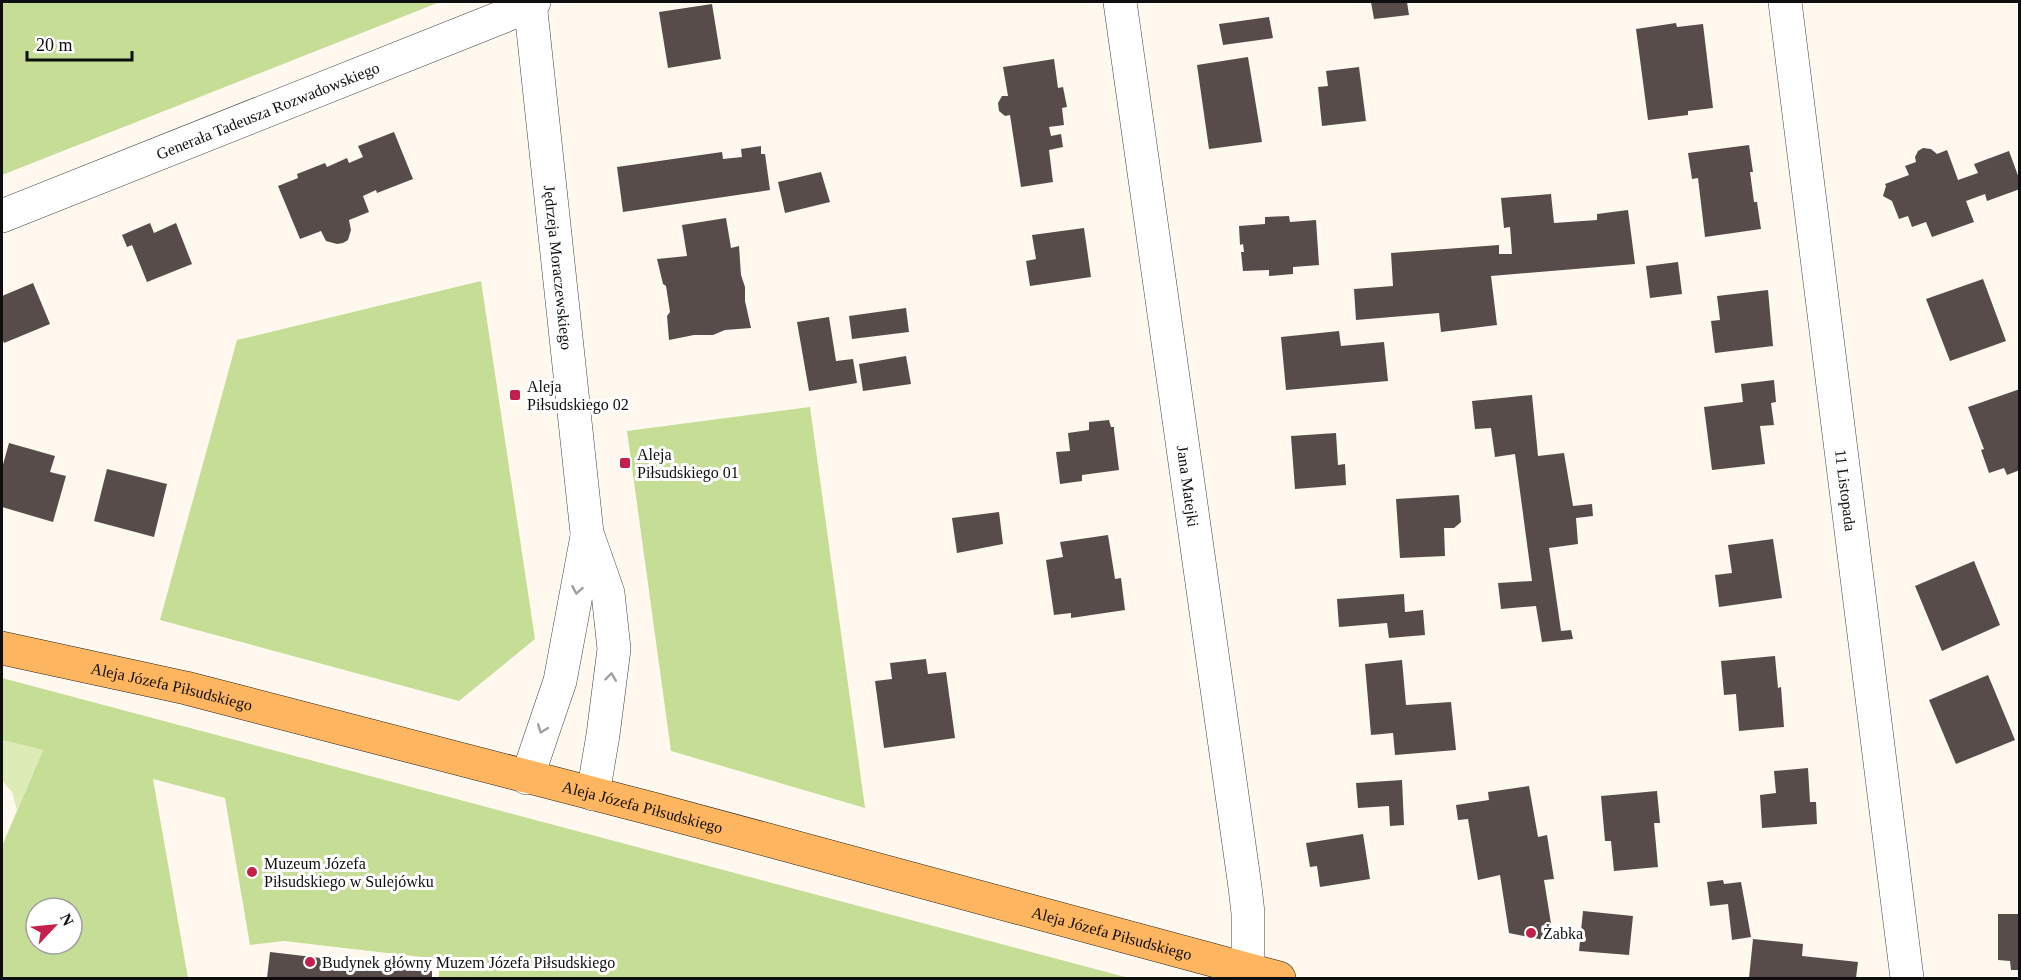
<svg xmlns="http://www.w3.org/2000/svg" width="2021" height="980" font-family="'Times New Roman',serif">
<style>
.green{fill:#ddebb6}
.forest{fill:#c5dd95;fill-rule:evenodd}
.building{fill:#574c4a}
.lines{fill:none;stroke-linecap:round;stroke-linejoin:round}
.minor-casing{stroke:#414141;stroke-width:34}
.major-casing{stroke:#1f1f1f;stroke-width:34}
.minor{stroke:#fff;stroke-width:33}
.major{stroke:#feb560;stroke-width:33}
.oneway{stroke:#9f9f9f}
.poi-dot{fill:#c4204b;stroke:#fff;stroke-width:2}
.labels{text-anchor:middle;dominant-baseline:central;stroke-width:6;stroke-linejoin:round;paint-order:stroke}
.street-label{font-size:16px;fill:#0e0e0e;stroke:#fff}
.poi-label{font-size:16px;fill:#0e0e0e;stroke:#fff;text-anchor:start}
</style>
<rect width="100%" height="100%" fill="#fff8ee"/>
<!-- green -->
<path class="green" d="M2 740 43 750 17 810 12 792 2 780Z"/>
<!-- forest -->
<path class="forest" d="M2 2H440L2 175Z
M481 281 535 639 459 701 160 620 237 340Z
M810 407 865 808 671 751 627 431Z
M2 678 1129 978H439V959L284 941 250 945 225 798 153 779 188 978H2V846L43 750 2 740ZM36 908H72V944H36Z"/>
<!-- building -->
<path class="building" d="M1371 2H1407L1409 15 1374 19Z
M712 4 721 59 668 68 659 12Z
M1269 17 1273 38 1223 45 1219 24Z
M1676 23 1677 27 1703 24 1713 108 1688 111V115L1648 120 1636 29Z
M1248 57 1262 142 1209 149 1197 65Z
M1054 59 1058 88 1063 87 1067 107 1062 108 1064 125 1049 127 1051 136 1061 134 1063 147 1049 150 1053 182 1021 187 1010 115 1005 116 999 111 998 103 1002 96H1008L1003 67Z
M1359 67 1366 121 1322 126 1318 87 1328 86 1326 71Z
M394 132 413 179 377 193 376 190 363 196 369 212 349 220 351 230 348 240 343 243 337 244 326 241 321 231 300 239 278 186 298 178 297 174 325 163 327 167 347 158 349 163 363 157 358 146Z
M1749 145 1753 172H1750L1754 202H1757L1761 229 1705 237 1698 178 1692 179 1688 153Z
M761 146V154H765L770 190 623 212 617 167 722 152 723 159 742 157 741 149Z
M1923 148 1931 149 1937 154 1947 150 1958 180 1978 173 1974 164 2009 151 2020 181V189L1987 201 1985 194 1966 201 1974 222 1932 237 1926 222 1912 227 1908 216 1899 219 1892 201 1883 196 1886 186 1885 184 1909 175 1905 166 1916 162 1915 157 1918 151Z
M821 172 830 202 785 213 778 182Z
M1551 194 1554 223 1597 220V214L1628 210 1635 264 1491 276 1497 325 1441 332 1439 313 1356 320 1354 289 1393 286 1391 253 1499 245V254H1512L1510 227 1504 228 1501 198Z
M1289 216 1290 222 1316 220 1319 265 1293 267V274L1269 276V270L1243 271 1241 252H1244L1243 244 1240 245 1239 226 1265 224V217Z
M726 218 731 248 739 246 741 275 745 287V301L751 328 725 330 713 335H694L669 340 667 316 670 312 666 286 663 284 657 259 687 256 682 225Z
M150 223 154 233 176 223 192 264 147 282 132 245 127 247 122 235Z
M1084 228 1091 277 1030 286 1026 261 1036 259 1032 235Z
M1678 262 1682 294 1650 298 1646 266Z
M1983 279 2006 341 1950 361 1926 299Z
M33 283 50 324 4 343 2 338V296Z
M1768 290 1773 346 1715 353 1711 321 1720 320 1717 296Z
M906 308 909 332 852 339 849 316Z
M829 317 836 361 853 359 857 383 809 391 797 322Z
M1339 331 1341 346 1384 342 1388 381 1286 390 1281 337Z
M906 356 911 384 863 391 859 364Z
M1774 380 1776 402 1771 403 1774 425 1760 426 1765 464 1712 470 1704 407 1743 402 1741 384Z
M2020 389V470L2007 475 2004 468 1989 473 1981 450 1984 449 1968 407Z
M1532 395 1538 456 1564 453 1573 506 1592 504 1593 516 1576 518 1578 544 1549 548 1561 631 1571 630 1573 639 1542 642 1536 606 1501 609 1498 583 1532 581 1515 454 1495 457 1491 428 1475 429 1472 401Z
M1109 420 1111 427H1114V430L1119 470 1082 475V481L1060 484 1056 452 1070 451 1068 433 1089 430V422Z
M1336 433 1338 465 1345 464 1346 485 1295 489 1291 436Z
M9 443 55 456 50 472 66 476 53 522 2 507V468Z
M107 469 167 484 154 537 94 521Z
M1459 495 1461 522 1454 528H1444L1445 556 1400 558 1396 499Z
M999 512 1003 544 957 553 952 518Z
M1108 535 1115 579 1121 578 1125 610 1071 618V613L1054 615 1046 560 1063 557 1060 542Z
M1773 539 1782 598 1719 607 1715 575 1732 573 1728 545Z
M1974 561 2000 625 1942 651 1915 586Z
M1404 594 1405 612 1423 610 1425 635 1389 638 1387 623 1339 627 1337 599Z
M1775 656 1778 688 1781 687 1784 727 1739 731 1736 694 1724 695 1721 661Z
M926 659 928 674 946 672 955 738 884 748 875 681 892 679 890 663Z
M1402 660 1406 705 1451 702 1456 750 1395 755 1393 733 1371 735 1365 664Z
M1988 675 2015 740 1956 764 1929 700Z
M1808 768 1810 802H1816L1817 824 1762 828 1760 795 1776 793 1774 771Z
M1402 780 1404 825 1390 826 1389 806 1358 808 1356 783Z
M1529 786 1538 837 1547 835 1554 879 1544 880 1554 942 1509 933 1500 875 1478 880 1468 819 1458 820 1456 805 1489 800 1488 792Z
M1657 791 1660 823H1654L1658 867 1614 871 1611 841H1605L1601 796Z
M1363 834 1370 879 1320 887 1317 866 1310 867 1306 843Z
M1723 880 1724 884 1741 882 1751 937 1732 940 1728 904 1710 906 1707 882Z
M1583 911 1633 916 1629 955 1579 951Z
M1998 914H2020V970H2011L2010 961 1998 960Z
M1753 939 1803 944 1802 956 1858 962 1856 978H1749Z
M270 952 432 971V978H267Z"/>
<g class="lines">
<!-- minor casing -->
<g class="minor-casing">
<g id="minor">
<path id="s1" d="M530 2 587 533 608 593 614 649 603 735 593 794"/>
<path id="s2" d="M1120 2 1245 887 1248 913V971"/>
<path id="s3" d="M1785 2 1907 978"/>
<path id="s4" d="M2 216 502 17 534 2"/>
<path d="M527 778 560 681 587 536"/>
</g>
</g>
<!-- major casing -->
<g class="major-casing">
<g id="major">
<path id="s5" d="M2 648 186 688 653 809 1279 978"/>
</g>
</g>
<!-- minor -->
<use href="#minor" class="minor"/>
<!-- major -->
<use href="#major" class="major"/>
</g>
<!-- one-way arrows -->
<defs><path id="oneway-chevron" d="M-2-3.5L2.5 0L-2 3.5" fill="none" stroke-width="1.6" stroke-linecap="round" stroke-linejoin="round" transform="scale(1.5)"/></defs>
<g class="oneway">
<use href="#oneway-chevron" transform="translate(577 590) rotate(100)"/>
<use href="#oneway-chevron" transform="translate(611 677) rotate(-83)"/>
<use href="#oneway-chevron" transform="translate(542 729) rotate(111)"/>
</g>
<!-- markers -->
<g class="poi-dot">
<rect x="509" y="389" width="12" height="12" rx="3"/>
<rect x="619" y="457" width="12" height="12" rx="3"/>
<circle cx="252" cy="872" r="6"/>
<circle cx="1531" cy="933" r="6"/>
<circle cx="310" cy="962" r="6"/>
</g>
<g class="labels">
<!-- street labels -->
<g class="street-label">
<text stroke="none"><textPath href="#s4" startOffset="286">Generała Tadeusza Rozwadowskiego</textPath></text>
<text stroke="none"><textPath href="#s1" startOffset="267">Jędrzeja Moraczewskiego</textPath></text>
<text stroke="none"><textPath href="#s2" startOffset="489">Jana Matejki</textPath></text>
<text stroke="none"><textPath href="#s3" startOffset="492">11 Listopada</textPath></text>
<text stroke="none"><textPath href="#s5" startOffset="174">Aleja Józefa Piłsudskiego</textPath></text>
<text stroke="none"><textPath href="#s5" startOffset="660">Aleja Józefa Piłsudskiego</textPath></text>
<text stroke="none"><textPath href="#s5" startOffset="1146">Aleja Józefa Piłsudskiego</textPath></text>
</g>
<!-- poi labels -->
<g class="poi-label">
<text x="527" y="386">Aleja<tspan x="527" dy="18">Piłsudskiego 02</tspan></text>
<text x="637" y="454">Aleja<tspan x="637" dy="18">Piłsudskiego 01</tspan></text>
<text x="264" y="863">Muzeum Józefa<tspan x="264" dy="18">Piłsudskiego w Sulejówku</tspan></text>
<text x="1543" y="933">Żabka</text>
<text x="322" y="962">Budynek główny Muzem Józefa Piłsudskiego</text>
</g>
</g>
<!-- border -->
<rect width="2021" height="980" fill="none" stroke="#0e0e0e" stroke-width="6"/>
<!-- north arrow -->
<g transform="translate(54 926) rotate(64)"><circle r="28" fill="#ffffff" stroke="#9f9f9f" stroke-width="1.5"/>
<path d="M0-4.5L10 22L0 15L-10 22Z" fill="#c4204b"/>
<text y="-9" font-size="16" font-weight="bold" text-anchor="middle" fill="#0e0e0e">N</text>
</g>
<!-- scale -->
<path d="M27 51v9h105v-9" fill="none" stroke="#0e0e0e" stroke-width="3"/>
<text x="36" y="51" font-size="18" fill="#0e0e0e" stroke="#ffffff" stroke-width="4.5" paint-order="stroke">20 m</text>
</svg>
